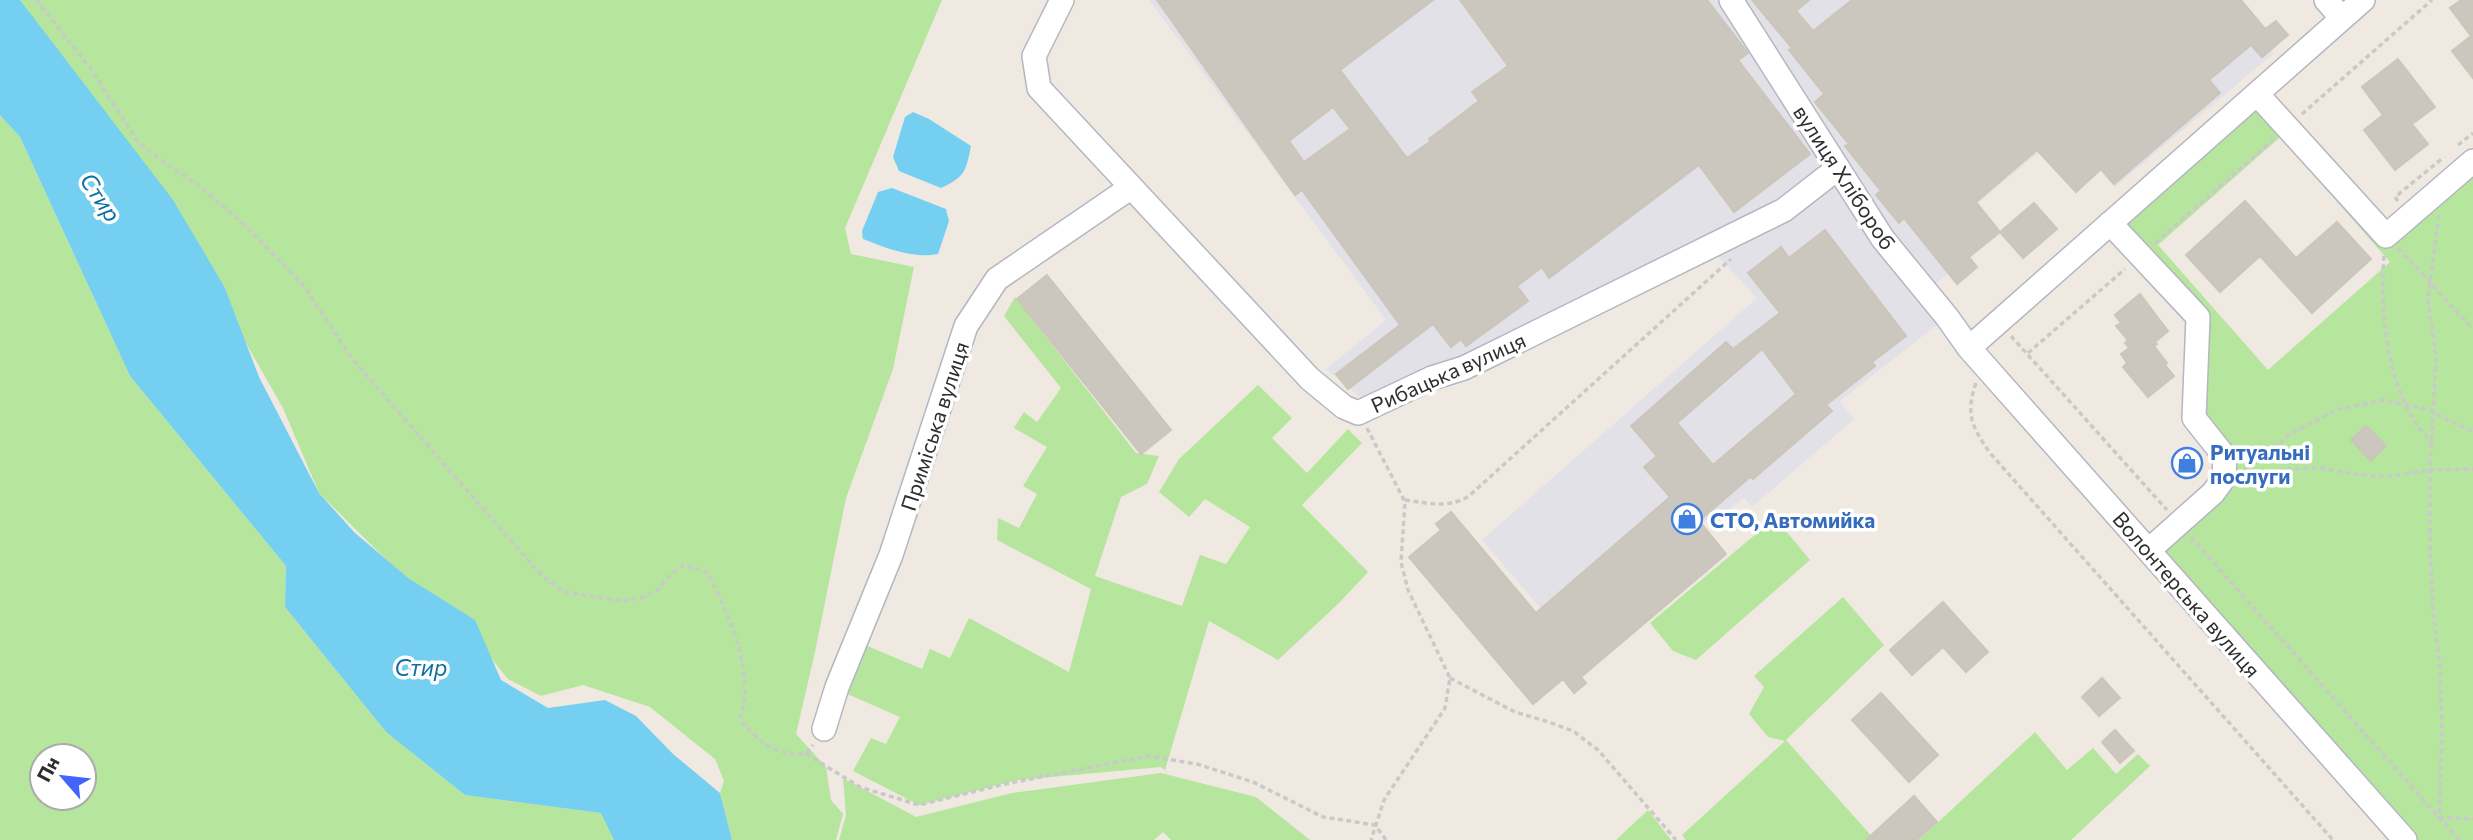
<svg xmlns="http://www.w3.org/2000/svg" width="2473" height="840" font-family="Commissioner,sans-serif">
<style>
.industrial{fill:#e3e1e8}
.green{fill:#b6e59e;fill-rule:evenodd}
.water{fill:#75cff0}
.building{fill:#cbc7bf;stroke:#cbc5ba;stroke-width:2;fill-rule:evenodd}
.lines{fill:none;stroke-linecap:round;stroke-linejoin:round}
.minor-casing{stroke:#b4b7c1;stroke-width:26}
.path{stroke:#c9c9c9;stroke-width:3.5;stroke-dasharray:5 3.5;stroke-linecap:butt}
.minor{stroke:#fff;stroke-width:23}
.labels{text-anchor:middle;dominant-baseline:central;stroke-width:7;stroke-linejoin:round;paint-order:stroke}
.street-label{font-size:21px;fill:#2e2e2e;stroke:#fff}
.shop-label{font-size:21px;font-weight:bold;fill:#366cbe;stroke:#fff;text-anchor:start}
.water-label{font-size:23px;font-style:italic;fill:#0d6fa3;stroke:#fff}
</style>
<rect width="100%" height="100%" fill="#efe9e1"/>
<!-- industrial -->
<path class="industrial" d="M1149 0H2228L2274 53 2115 187 2063 132 1959 219 1982 245 1926 292 1947 317 1840 401 1854 419 1752 507 1744 498 1723 514 1701 522 1564 636 1482 540 1757 298 1709 246 1432 378 1361 398 1326 369 1386 320Z"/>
<!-- green -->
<path class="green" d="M20 0H942L845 228 851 254 914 267 893 369 846 498 815 652 796 734 826 767 831 800 843 814 836 840H732L720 793 724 781 715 759 650 707 583 685 541 696 508 679 478 642 430 603 319 493 283 408 163 198Z
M2257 94 2385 236 2473 161V840H2405L2149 550 2224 478 2194 418 2198 317 2110 223ZM2280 137 2390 262 2268 370 2158 245ZM2367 426 2385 446 2370 460 2352 441Z
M0 115 20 137 130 376 286 566 285 607 386 732 465 795 602 813 614 840H0ZM42 756H84V798H42Z
M1015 297 1136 453 1159 456 1147 484 1121 497 1095 576 1182 606 1200 555 1226 564 1250 527 1205 499 1189 517 1159 492 1179 459 1258 385 1292 418 1272 438 1307 473 1348 429 1362 443 1302 505 1368 572 1339 603 1278 660 1209 621 1165 770 1167 772 1161 767 1018 780 919 805 853 771 871 738 886 744 900 717 845 693 865 645 922 669 930 649 950 658 969 618 1069 672 1091 589 997 540 998 518 1019 528 1037 494 1023 486 1047 447 1014 428 1024 412 1037 422 1061 388 1004 316Z
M1775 518 1810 560 1696 660 1673 651 1650 623Z
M1843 597 1884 645 1786 740 1875 840H1686L1682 835 1785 741 1768 737 1749 714 1764 687 1754 676Z
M2035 732 2067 770 2093 748 2116 774 2138 754 2150 766 2071 840H1919Z
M1161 773 1256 797 1310 840H1171L1163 832 1154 840H839L846 815 843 778 916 817 1012 793Z
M1648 810 1671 840H1616Z"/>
<!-- water -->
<path class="water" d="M0 0H20L173 200 224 286 259 377 319 493 354 532 408 578 475 620 501 680 548 708 605 700 636 716 673 754 720 793 732 840H614L601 813 465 795 386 732 285 607 286 566 130 376 20 137 0 115Z
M913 112 929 119 971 146C966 171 965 177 941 188L899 171 893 157 905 117Z
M892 188 946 209 949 221 938 254C913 259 886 248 863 239L862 231 878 192Z"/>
<!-- building -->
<path class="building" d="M1157 0H1433L1340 70 1407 158 1431 141 1429 139 1479 101 1472 92 1508 66 1460 0H1707L1748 53 1738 60 1810 154 1734 212 1699 165 1549 278 1542 267 1517 286 1528 301 1466 346 1461 339 1451 347 1433 324 1348 389 1336 374 1400 325 1302 190 1295 195ZM1333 107 1350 129 1304 162 1289 141Z
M1752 0H1809L1796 11 1813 31 1852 0H2241L2265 29 2276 21 2288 35 2262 57 2251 45 2209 80 2220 93 2114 184 2101 169 2076 192 2037 150 1976 202 2000 232 1969 257 1977 267 1957 284 1904 218 1899 223 1876 195 1881 191 1845 146 1849 144 1815 102 1824 94 1789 50 1792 48Z
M2461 0H2473V78L2452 51 2471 36 2450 8Z
M2398 59 2435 107 2412 124 2428 144 2395 170 2364 130 2383 115 2362 87Z
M2245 201 2296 258 2337 222 2371 259 2312 313 2260 256 2220 292 2186 255Z
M2034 203 2057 229 2023 258 2000 232Z
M1825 230 1906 336 1872 362 1875 366 1826 405 1832 411 1753 479 1750 477 1699 521 1726 554 1581 677 1586 683 1574 693 1563 679 1533 704 1409 557 1441 530 1436 524 1451 512 1536 613 1670 497 1644 467 1657 456 1631 426 1726 342 1733 349 1780 313 1748 273 1781 247 1789 258ZM1762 349 1796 394 1713 465 1677 423Z
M1047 275 1171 430 1141 454 1017 299Z
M2140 294 2168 331 2155 342 2157 344 2154 346 2167 363 2165 365 2174 376 2148 397 2123 367 2127 363 2121 354 2129 348 2125 343 2128 340 2116 326 2121 323 2115 315Z
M2366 426 2386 446 2371 461 2351 440Z
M2189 448 2203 464 2185 479 2172 462Z
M1943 602 1988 652 1966 672 1943 647 1912 675 1890 650Z
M2102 678 2120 698 2099 716 2082 697Z
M1881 693 1938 755 1909 782 1852 720Z
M2115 730 2134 751 2120 763 2102 742Z
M1914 796 1937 822 1917 840H1866Z"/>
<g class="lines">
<!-- minor casing -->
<g class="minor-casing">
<path id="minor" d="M1062 0 1034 56 1039 88 1310 379 1344 407 1358 413 1432 378 1464 368 1784 210 1838 168
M1731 0 1883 239 1947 317 1969 348 2405 840
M2326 0 2342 18
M2257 94 2386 236 2473 161
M2110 223 2198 317 2194 418 2225 457 2224 478 2213 493 2149 550
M1969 348 2363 0
M824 729 837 687 891 555 966 326 997 279 1130 188"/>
</g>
<!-- path -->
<path class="path" d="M36 0 91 69 138 142 158 158 198 185 248 228 304 286 353 360 542 576 564 592 623 601 643 597 658 590 670 575 684 565 707 572C725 607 744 647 745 688 746 698 742 710 740 720 761 743 773 755 806 754L813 745
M2302 114 2432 0
M2458 145 2473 133
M2398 201 2395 197 2444 157
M2439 215 2428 298 2436 358 2430 470V550L2433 611 2440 669 2442 731 2439 817 2473 819
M2155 243 2273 140
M2398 248 2473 329
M2384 256C2380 307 2385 365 2409 412 2414 423 2424 433 2432 443
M2011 336 2167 510
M2028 353 2125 269
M1976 383C1965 414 1972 427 1990 453L2333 840
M1367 428 1405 502 1401 562 1408 590 1450 678 1445 708 1384 800 1371 840
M2245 468 2261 459 2290 434 2336 410 2383 400 2426 409 2473 432
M2244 475 2290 469 2324 468 2352 474 2386 477 2430 470 2473 469
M1405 500C1428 503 1448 509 1469 496L1731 259
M2191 537 2459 840
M1450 678 1515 712 1549 722 1573 731 1598 750 1676 840
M806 754 860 787 919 805 1005 784 1148 756 1197 764 1253 782 1323 817 1375 825 1386 840"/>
<!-- minor -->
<use href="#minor" class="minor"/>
</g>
<!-- icons -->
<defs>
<g id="shop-ring" transform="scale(1.575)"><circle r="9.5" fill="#fff" stroke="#3f7fe0" stroke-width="1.5"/><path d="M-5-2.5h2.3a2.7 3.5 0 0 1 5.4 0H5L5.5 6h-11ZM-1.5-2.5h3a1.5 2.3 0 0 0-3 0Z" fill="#3f7fe0"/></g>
</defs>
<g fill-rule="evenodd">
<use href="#shop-ring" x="2187" y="463"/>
<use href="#shop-ring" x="1687" y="519"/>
</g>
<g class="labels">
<!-- street labels -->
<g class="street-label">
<text transform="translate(1845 177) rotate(57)">вулиця Хлібороб</text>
<text transform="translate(1448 372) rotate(-24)">Рибацька вулиця</text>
<text transform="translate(934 426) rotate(-72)">Приміська вулиця</text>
<text transform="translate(2187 594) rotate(49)">Волонтерська вулиця</text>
</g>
<!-- shop labels -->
<g class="shop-label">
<text x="2210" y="451">Ритуальні<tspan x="2210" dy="24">послуги</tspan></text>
<text x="1710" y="519">СТО, Автомийка</text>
</g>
<!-- water labels -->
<g class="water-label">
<text transform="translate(101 197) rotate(56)">Стир</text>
<text x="421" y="667">Стир</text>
</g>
</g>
<!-- north arrow -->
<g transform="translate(63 777) rotate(298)"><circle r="33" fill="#ffffff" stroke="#ababab" stroke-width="2"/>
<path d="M0-5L12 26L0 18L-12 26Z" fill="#4264fb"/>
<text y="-10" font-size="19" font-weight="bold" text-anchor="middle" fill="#2e2e2e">Пн</text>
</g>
</svg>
